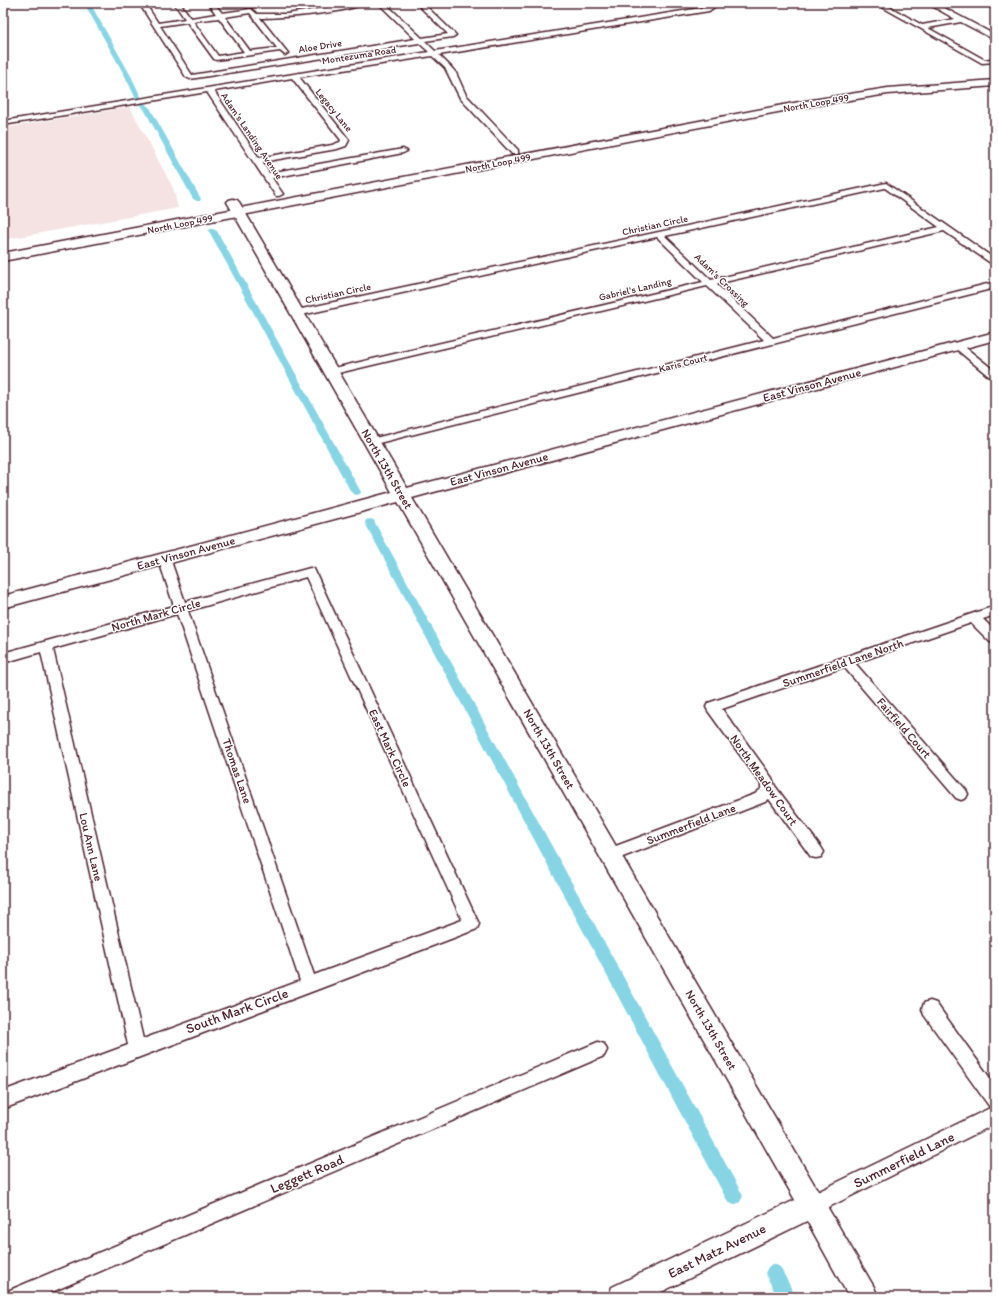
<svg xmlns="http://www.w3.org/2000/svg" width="998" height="1300" font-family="Itim,sans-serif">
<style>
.built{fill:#f5e3e3}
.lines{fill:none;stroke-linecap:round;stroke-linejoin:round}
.canal{fill:#87d5e4;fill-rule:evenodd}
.street-casing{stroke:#4a1f2b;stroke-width:3}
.secondary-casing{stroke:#4a1f2b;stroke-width:3}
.primary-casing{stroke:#4a1f2b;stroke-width:3}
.street{fill:#fff;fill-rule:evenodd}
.secondary{fill:#fff;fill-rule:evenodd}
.primary{fill:#fff;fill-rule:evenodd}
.labels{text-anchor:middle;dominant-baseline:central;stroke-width:3;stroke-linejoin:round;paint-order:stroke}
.far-street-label{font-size:10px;fill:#4a1f2b;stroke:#fff}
.street-label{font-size:12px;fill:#4a1f2b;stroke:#fff}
.near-street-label{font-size:14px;fill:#4a1f2b;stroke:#fff}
</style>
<rect width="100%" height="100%" fill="#fff"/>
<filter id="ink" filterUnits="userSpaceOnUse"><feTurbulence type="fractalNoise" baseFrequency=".025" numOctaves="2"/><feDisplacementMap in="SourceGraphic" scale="8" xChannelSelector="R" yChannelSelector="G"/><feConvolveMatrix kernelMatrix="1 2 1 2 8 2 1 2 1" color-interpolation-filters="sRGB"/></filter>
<g filter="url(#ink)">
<!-- built -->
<path class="built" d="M130 107 173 188 178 208 3 240V128Z"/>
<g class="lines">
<!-- canal -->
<path class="canal" d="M84 3H90L131 76 142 99 141 100 136 99 125 76Z
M140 103H144L150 108 201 199 200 201H197L193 199 144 109 139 104Z
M210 229H213L217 231 361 492 360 494 356 495 351 492 209 231Z
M370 519 374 520 375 523 740 1190 743 1196 740 1202 734 1205 728 1202 365 523 366 520Z
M774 1264 780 1267 796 1297H777L765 1273 768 1267Z"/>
<!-- street casing -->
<g class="street-casing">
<path id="street" d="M139 3H145L158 23 185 19 174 3H180L191 18 216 14 208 3H214L222 13 251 9 257 14H287L355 3H364C351 13 279 18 260 18L288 53 285 55 280 51 216 60 214 59 187 22 160 26 192 75 415 39 378 3H385L422 38 448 34 416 3H423L456 35 453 37 425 41 435 51 707 7 711 5 710 3H716L717 5 709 11 439 55 450 66 456 73 466 95 518 150V154H512L460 98 445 68 432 56 299 77 349 140 346 146 337 149 262 162 269 173 403 149 407 151 403 153 272 178 283 194 279 196H276L207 92 3 125V121L429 52 419 43 190 79 186 77ZM250 13 253 17 277 48 250 51 225 17ZM219 18 244 52 218 56 193 21ZM292 78 341 140 340 142 332 145 259 158 214 91Z
M290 3 287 5 246 7 243 5 248 3Z
M875 3H883L922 25 955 19 927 3H935L995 35V40L961 22 928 28 985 60 995 58V62L982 63Z
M886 183 995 259V266L944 231 716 284 773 338 995 282V288L371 445 367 444 366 442 367 440 764 340 707 286 330 375 325 372 330 369 703 282 657 237 297 316 292 313 297 310ZM885 188 939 227 711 280 665 236Z
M958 343 961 344 995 371V379L991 378 955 348 953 346Z
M164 554 168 555 170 558 185 602 310 568 314 569 479 924 477 929 3 1109V1091L128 1045 41 652 3 663V653L174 606 158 558 160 555ZM306 577 462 920 314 975 188 611ZM177 614 300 981 143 1039 53 649Z
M995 606V615L983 619 995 631V644L990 642 971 623 855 663 966 790 968 794 966 798 961 800 956 798 844 667 722 709 772 778 775 786 821 847 824 852 821 857 816 858 811 857 769 799 765 802 615 860 610 861 605 860 602 855 605 850 755 794 761 789V784L708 711 706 707 708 703Z
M930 1001 936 1003 995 1085V1124L819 1212 812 1214 805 1212 803 1205 805 1198 992 1107 989 1106 924 1015 922 1009 924 1003Z
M598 1042 604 1044 607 1050 604 1056 40 1297H7L10 1290Z"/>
</g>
<!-- secondary casing -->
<g class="secondary-casing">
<path id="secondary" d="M233 199 237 200 239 202 407 488 995 332V340L412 498 821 1196 874 1287 878 1297H849L807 1221 651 1297H608L612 1287 795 1200 398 502 3 608V596L392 492 227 202 229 200Z"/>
</g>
<!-- primary casing -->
<g class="primary-casing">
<path id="primary" d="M995 80V86L888 94 799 108 3 261V253L799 102 888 88Z"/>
</g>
<!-- street -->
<use href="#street" class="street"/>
<!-- secondary -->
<use href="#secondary" class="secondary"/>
<!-- primary -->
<use href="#primary" class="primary"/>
</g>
</g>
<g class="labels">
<!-- far-street labels -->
<g class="far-street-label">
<text transform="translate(320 46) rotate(-9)">Aloe Drive</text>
<text transform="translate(359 55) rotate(-9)">Montezuma Road</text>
<text transform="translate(816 103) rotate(-10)">North Loop 499</text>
<text transform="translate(334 110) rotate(51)">Legacy Lane</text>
<text transform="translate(252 136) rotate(56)">Adam's Landing Avenue</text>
<text transform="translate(498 163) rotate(-11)">North Loop 499</text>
<text transform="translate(180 224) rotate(-11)">North Loop 499</text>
<text transform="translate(655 225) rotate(-12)">Christian Circle</text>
<text transform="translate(722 280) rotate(44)">Adam's Crossing</text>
<text transform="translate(635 289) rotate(-13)">Gabriel's Landing</text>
<text transform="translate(338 293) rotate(-12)">Christian Circle</text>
<text transform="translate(683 363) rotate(-14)">Karis Court</text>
</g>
<!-- street labels -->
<g class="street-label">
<text transform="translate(812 385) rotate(-15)">East Vinson Avenue</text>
<text transform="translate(387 469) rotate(60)">North 13th Street</text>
<text transform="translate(499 469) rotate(-15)">East Vinson Avenue</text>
<text transform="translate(186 553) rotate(-15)">East Vinson Avenue</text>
<text transform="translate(156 615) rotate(-16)">North Mark Circle</text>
<text transform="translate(843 663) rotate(-19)">Summerfield Lane North</text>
<text transform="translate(904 728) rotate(49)">Fairfield Court</text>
<text transform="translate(390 748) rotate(65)">East Mark Circle</text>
<text transform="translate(549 749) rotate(60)">North 13th Street</text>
<text transform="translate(237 771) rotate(71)">Thomas Lane</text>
<text transform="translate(764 780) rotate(55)">North Meadow Court</text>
<text transform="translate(691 824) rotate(-21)">Summerfield Lane</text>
<text transform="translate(91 847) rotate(77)">Lou Ann Lane</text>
<text transform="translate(711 1030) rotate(60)">North 13th Street</text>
</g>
<!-- near-street labels -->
<g class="near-street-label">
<text transform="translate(237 1011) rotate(-20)">South Mark Circle</text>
<text transform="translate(904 1160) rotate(-26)">Summerfield Lane</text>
<text transform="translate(307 1174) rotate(-23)">Leggett Road</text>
<text transform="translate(717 1251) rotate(-26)">East Matz Avenue</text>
</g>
</g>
<!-- margin -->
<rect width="998" height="1300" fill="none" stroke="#fff" stroke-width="16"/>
<rect x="8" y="8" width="982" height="1284" fill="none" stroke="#4a1f2b" stroke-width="1.5" filter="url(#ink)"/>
</svg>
